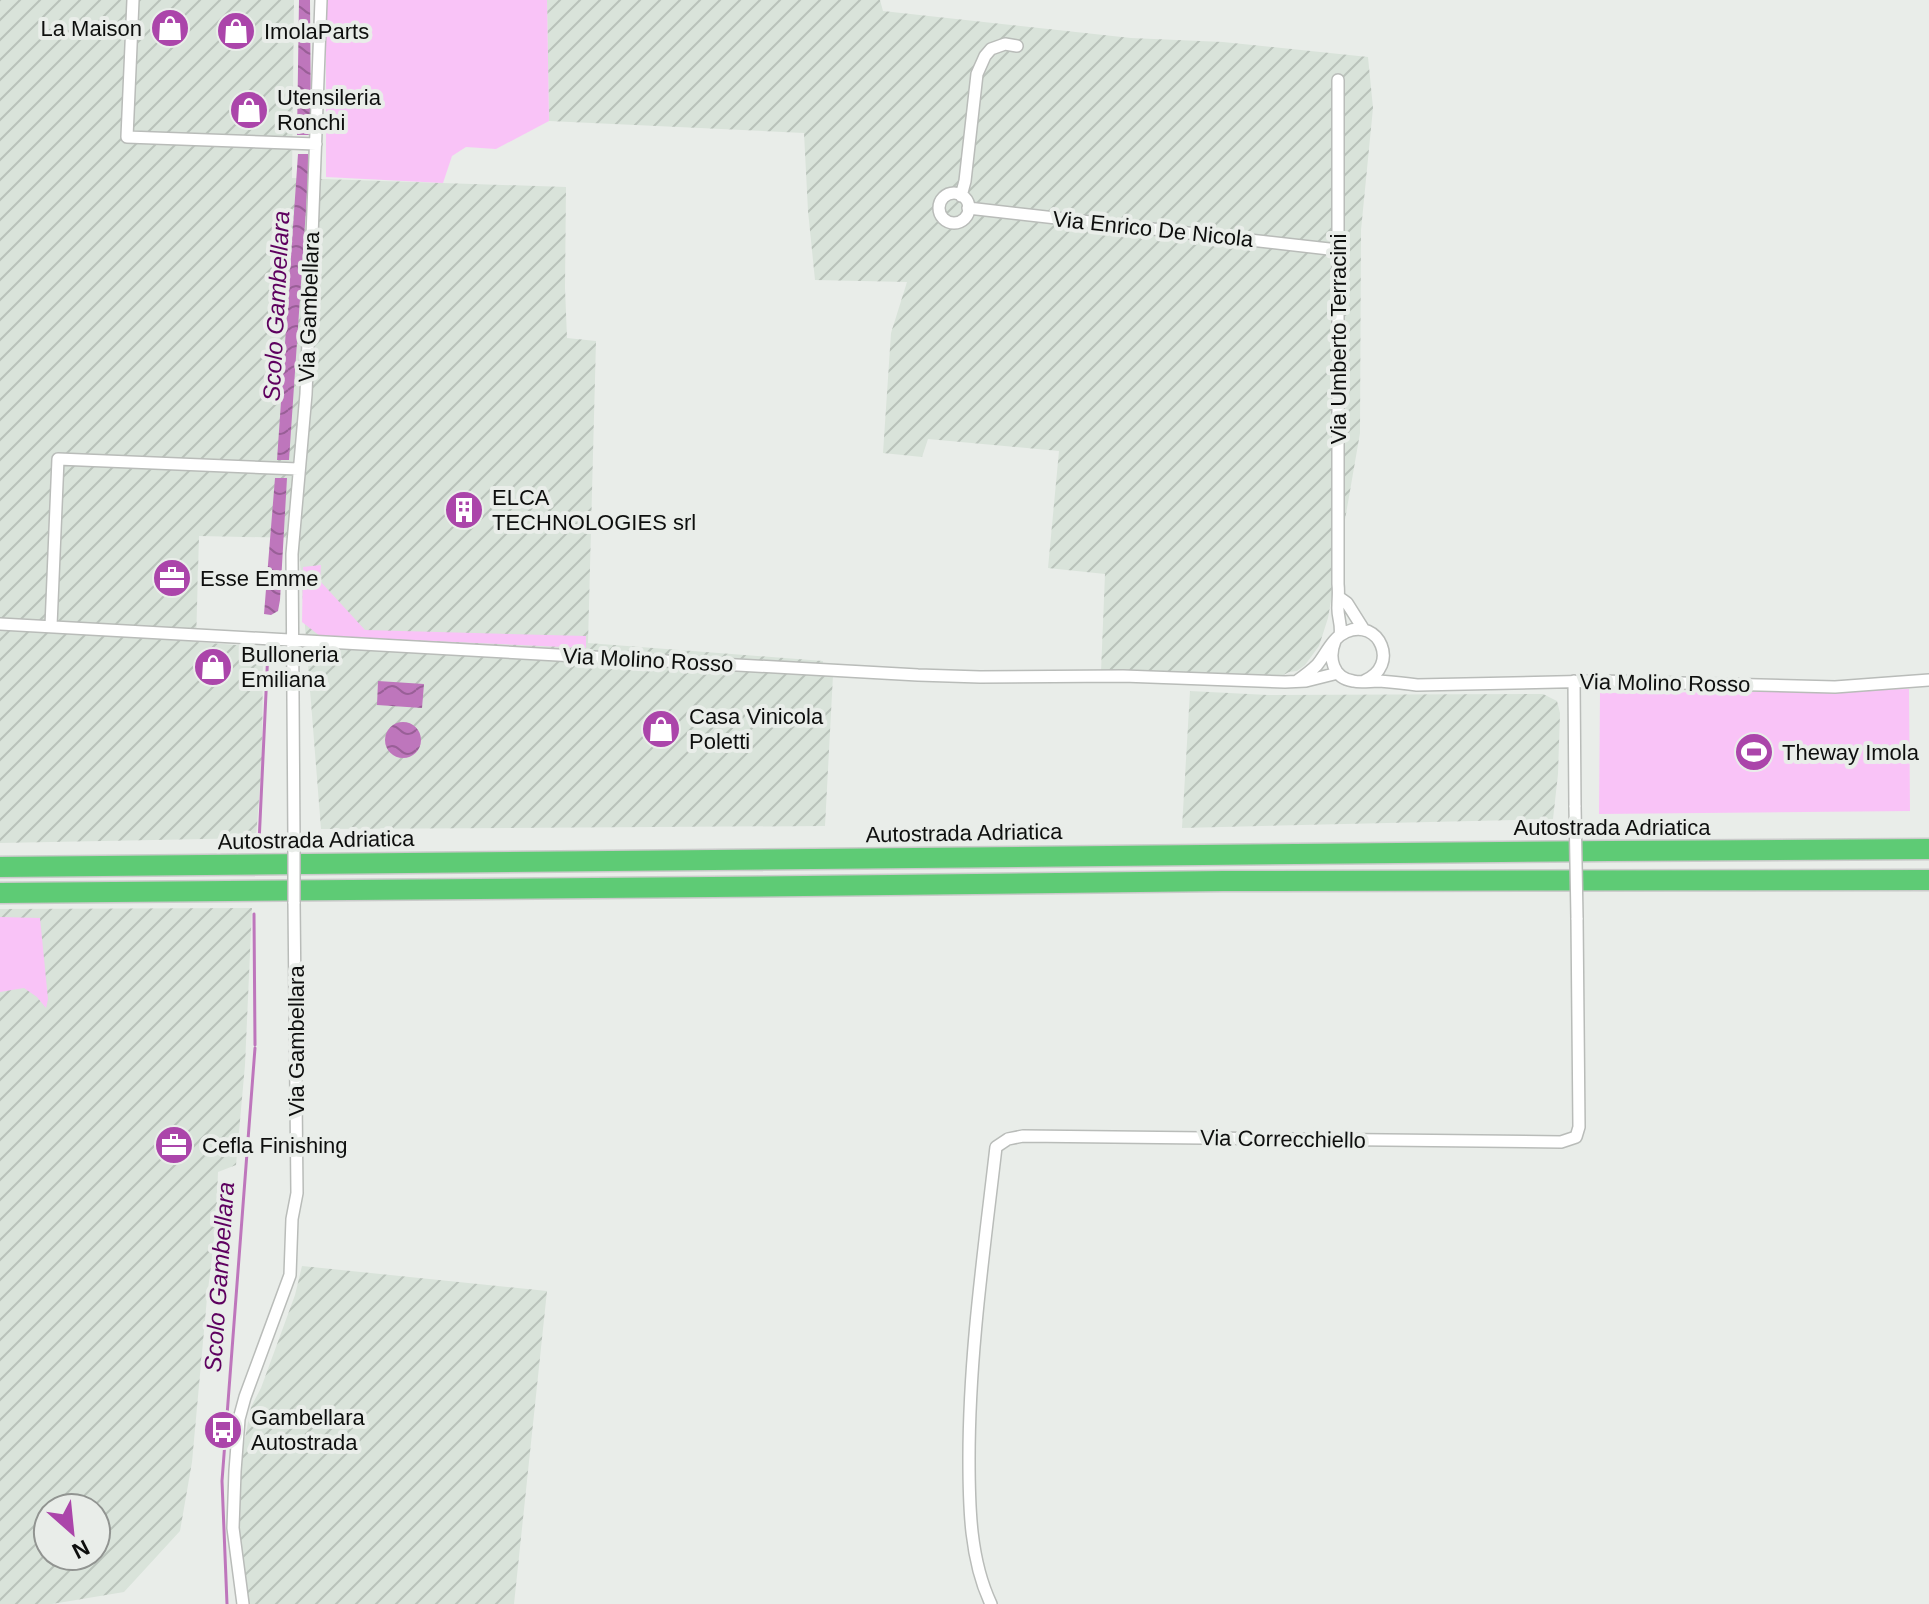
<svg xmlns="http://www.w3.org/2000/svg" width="1929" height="1604" font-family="Arial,sans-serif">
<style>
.industrial{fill:url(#industrial-furrows);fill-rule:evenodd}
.grass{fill:#f9c3f7}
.water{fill:url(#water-waves)}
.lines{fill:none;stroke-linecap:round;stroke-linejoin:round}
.stream{stroke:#be76bc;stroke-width:3}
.street-casing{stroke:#b9bcb9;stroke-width:14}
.highway-casing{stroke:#cacaca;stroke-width:23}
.street{stroke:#fff;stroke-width:11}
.highway{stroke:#5ecb75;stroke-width:20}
.street-bridge-casing{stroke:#b9bcb9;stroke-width:14;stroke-linecap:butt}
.street-bridge{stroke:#fff;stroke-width:11}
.labels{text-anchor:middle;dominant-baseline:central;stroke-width:8;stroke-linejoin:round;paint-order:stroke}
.poi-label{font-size:22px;fill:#0e0f0e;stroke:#e9ede9;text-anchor:start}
.street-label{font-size:22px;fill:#0e0f0e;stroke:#e9ede9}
.water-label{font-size:24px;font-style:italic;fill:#5e005f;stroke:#e9ede9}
</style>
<defs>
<pattern id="industrial-furrows" width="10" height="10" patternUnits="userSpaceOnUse" patternTransform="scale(2)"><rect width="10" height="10" fill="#d9e3da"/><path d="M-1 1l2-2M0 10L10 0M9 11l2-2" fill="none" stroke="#b9c2ba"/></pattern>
<pattern id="water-waves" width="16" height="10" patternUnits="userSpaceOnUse" patternTransform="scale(2)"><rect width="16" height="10" fill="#be76bc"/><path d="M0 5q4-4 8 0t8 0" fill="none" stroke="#995f97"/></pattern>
</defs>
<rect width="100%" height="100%" fill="#e9ede9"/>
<!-- industrial -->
<path class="industrial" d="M0 0H294L292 178 566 187 565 288 567 338 596 341 588 643 823 661 822 675H833L825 826 321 829 298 538 199 536 196 642 263 647 262 760 256 838 0 843Z
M547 0H880L883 11 1131 38 1223 42 1368 57 1373 108 1361 230 1360 433 1328 618 1319 646 1305 665 1297 671 1289 672 1276 679 1101 672 1105 574 1048 568 1059 451 928 439 922 457 883 453 891 333 907 282 815 280 808 211 804 133 549 121Z
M1190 691 1268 695 1543 694 1557 701 1560 713 1558 774 1553 819 1182 828Z
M252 908 245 1065 236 1165 218 1172 216 1224 207 1298 192 1462 180 1531 124 1592 52 1604H0V909ZM48 1508H96V1556H48Z
M302 1266 547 1291 514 1604H249L240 1541 239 1469 251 1407 261 1388 295 1295Z"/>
<!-- grass -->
<path class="grass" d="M326 0H547L549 121 496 149 466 147 452 156 443 183 326 177Z
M321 565 320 581 365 630 586 636V648L320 636 302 622 303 567Z
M1909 689 1910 811 1599 814 1600 693 1823 691Z
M0 917 40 918 48 999 46 1008 37 997 24 988 0 992Z"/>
<!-- water -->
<path class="water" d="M299 0H310L311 133 308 135H297Z
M298 154H308L309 165 289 460H277Z
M275 478H287L280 600 278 611 271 615 264 614Z
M378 681 424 684 422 708 377 705Z
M385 740a18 18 0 1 1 36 0a18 18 0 1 1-36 0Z"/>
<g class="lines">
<!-- stream -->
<path class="stream" d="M259 843 268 650
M254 914 255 1045
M227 1604 222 1481 255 1048"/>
<!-- street casing -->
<g class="street-casing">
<path id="street" d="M133 0 127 137 316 144
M1338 80V584C1339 593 1338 598 1338 606 1337 616 1342 624 1340 635
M939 208a15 15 0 1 1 30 0a15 15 0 1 1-30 0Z
M961 196 965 181 977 74 985 56 991 49 1005 44 1017 46
M968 208 1338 250
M1340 598 1347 603 1364 630
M0 624 918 675 980 677 1123 676 1285 682 1306 681 1338 673
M51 626 58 459 298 469
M1335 641C1328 658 1333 678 1353 681 1361 683 1370 681 1379 681 1392 682 1404 683 1417 685L1601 681 1835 687 1929 680
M1297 681C1304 676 1311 671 1317 665 1326 654 1333 637 1346 632 1379 617 1401 666 1364 681
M1574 681 1575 807
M294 841 292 554 306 394 321 0
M243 1604 233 1528 235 1471 239 1419 245 1397 290 1275 292 1219 297 1193 294 902
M991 1604C970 1560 969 1507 969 1459 969 1355 984 1251 996 1147L1008 1139 1023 1136 1561 1142 1576 1137 1579 1127 1577 918"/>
</g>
<!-- highway casing -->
<g class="highway-casing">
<path id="highway" d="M0 867 1609 851 1929 849
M0 893 712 887 1223 881 1929 880"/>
</g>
<!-- street -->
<use href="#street" class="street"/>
<!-- highway -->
<use href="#highway" class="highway"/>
<!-- street-bridge casing -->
<g class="street-bridge-casing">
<path id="street-bridge" d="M1575 807 1577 918
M294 841V902"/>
</g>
<!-- street-bridge -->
<use href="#street-bridge" class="street-bridge"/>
</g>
<!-- icons -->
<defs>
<g id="shop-disc" transform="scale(2)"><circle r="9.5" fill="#ab45aa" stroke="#e9ede9"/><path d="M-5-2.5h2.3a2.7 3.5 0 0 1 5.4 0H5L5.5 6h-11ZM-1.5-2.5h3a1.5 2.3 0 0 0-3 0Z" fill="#fff"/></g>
<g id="building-disc" transform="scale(2)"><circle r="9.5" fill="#ab45aa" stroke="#e9ede9"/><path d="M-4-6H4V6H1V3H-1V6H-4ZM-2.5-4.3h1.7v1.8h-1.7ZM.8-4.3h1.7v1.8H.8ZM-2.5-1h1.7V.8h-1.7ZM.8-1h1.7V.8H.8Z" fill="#fff"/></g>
<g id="office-disc" transform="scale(2)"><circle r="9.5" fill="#ab45aa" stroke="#e9ede9"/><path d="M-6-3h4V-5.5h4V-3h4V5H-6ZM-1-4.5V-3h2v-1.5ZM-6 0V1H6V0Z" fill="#fff"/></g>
<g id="stadium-disc" transform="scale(2)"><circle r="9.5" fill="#ab45aa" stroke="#e9ede9"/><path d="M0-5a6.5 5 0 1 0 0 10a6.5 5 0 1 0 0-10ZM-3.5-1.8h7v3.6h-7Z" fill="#fff"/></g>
<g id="bus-disc" transform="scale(2)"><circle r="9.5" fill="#ab45aa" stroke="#e9ede9"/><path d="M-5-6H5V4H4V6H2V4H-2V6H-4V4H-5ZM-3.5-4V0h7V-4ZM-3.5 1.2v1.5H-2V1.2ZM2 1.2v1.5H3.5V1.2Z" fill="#fff"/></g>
</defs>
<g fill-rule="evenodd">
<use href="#shop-disc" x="170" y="28"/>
<use href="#shop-disc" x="236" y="31"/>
<use href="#shop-disc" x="249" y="110"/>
<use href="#building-disc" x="464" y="510"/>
<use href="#office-disc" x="172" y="578"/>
<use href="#shop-disc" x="213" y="667"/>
<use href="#shop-disc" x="661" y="729"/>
<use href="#stadium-disc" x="1754" y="752"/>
<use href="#office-disc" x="174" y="1145"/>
<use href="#bus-disc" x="223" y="1430"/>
</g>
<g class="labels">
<!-- poi labels -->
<g class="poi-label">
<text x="142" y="28" text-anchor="end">La Maison</text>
<text x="264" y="31">ImolaParts</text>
<text x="277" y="97">Utensileria<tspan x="277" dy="25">Ronchi</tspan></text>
<text x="492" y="497">ELCA<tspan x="492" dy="25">TECHNOLOGIES srl</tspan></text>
<text x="200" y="578">Esse Emme</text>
<text x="241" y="654">Bulloneria<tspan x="241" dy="25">Emiliana</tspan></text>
<text x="689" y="716">Casa Vinicola<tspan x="689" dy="25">Poletti</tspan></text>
<text x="1782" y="752">Theway Imola</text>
<text x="202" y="1145">Cefla Finishing</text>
<text x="251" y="1417">Gambellara<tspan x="251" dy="25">Autostrada</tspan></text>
</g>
<!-- street labels -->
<g class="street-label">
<text transform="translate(1153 229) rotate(6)">Via Enrico De Nicola</text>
<text transform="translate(309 307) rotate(-88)">Via Gambellara</text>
<text transform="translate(1338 339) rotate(-90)">Via Umberto Terracini</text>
<text transform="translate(648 660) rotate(3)">Via Molino Rosso</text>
<text transform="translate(1665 683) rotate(1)">Via Molino Rosso</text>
<text x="1612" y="827">Autostrada Adriatica</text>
<text transform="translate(964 833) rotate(-1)">Autostrada Adriatica</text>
<text transform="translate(316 840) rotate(-1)">Autostrada Adriatica</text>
<text transform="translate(296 1041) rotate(-90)">Via Gambellara</text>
<text transform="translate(1283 1139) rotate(1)">Via Correcchiello</text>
</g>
<!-- water labels -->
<g class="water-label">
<text transform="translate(276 306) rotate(-87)">Scolo Gambellara</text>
<text transform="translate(219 1277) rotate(-86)">Scolo Gambellara</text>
</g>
</g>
<!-- north arrow -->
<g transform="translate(72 1532) rotate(153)"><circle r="38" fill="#e9ede9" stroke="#919491" stroke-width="2"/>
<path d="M0-6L14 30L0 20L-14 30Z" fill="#ab45aa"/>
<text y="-12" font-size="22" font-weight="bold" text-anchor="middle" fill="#0e0f0e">N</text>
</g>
</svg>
